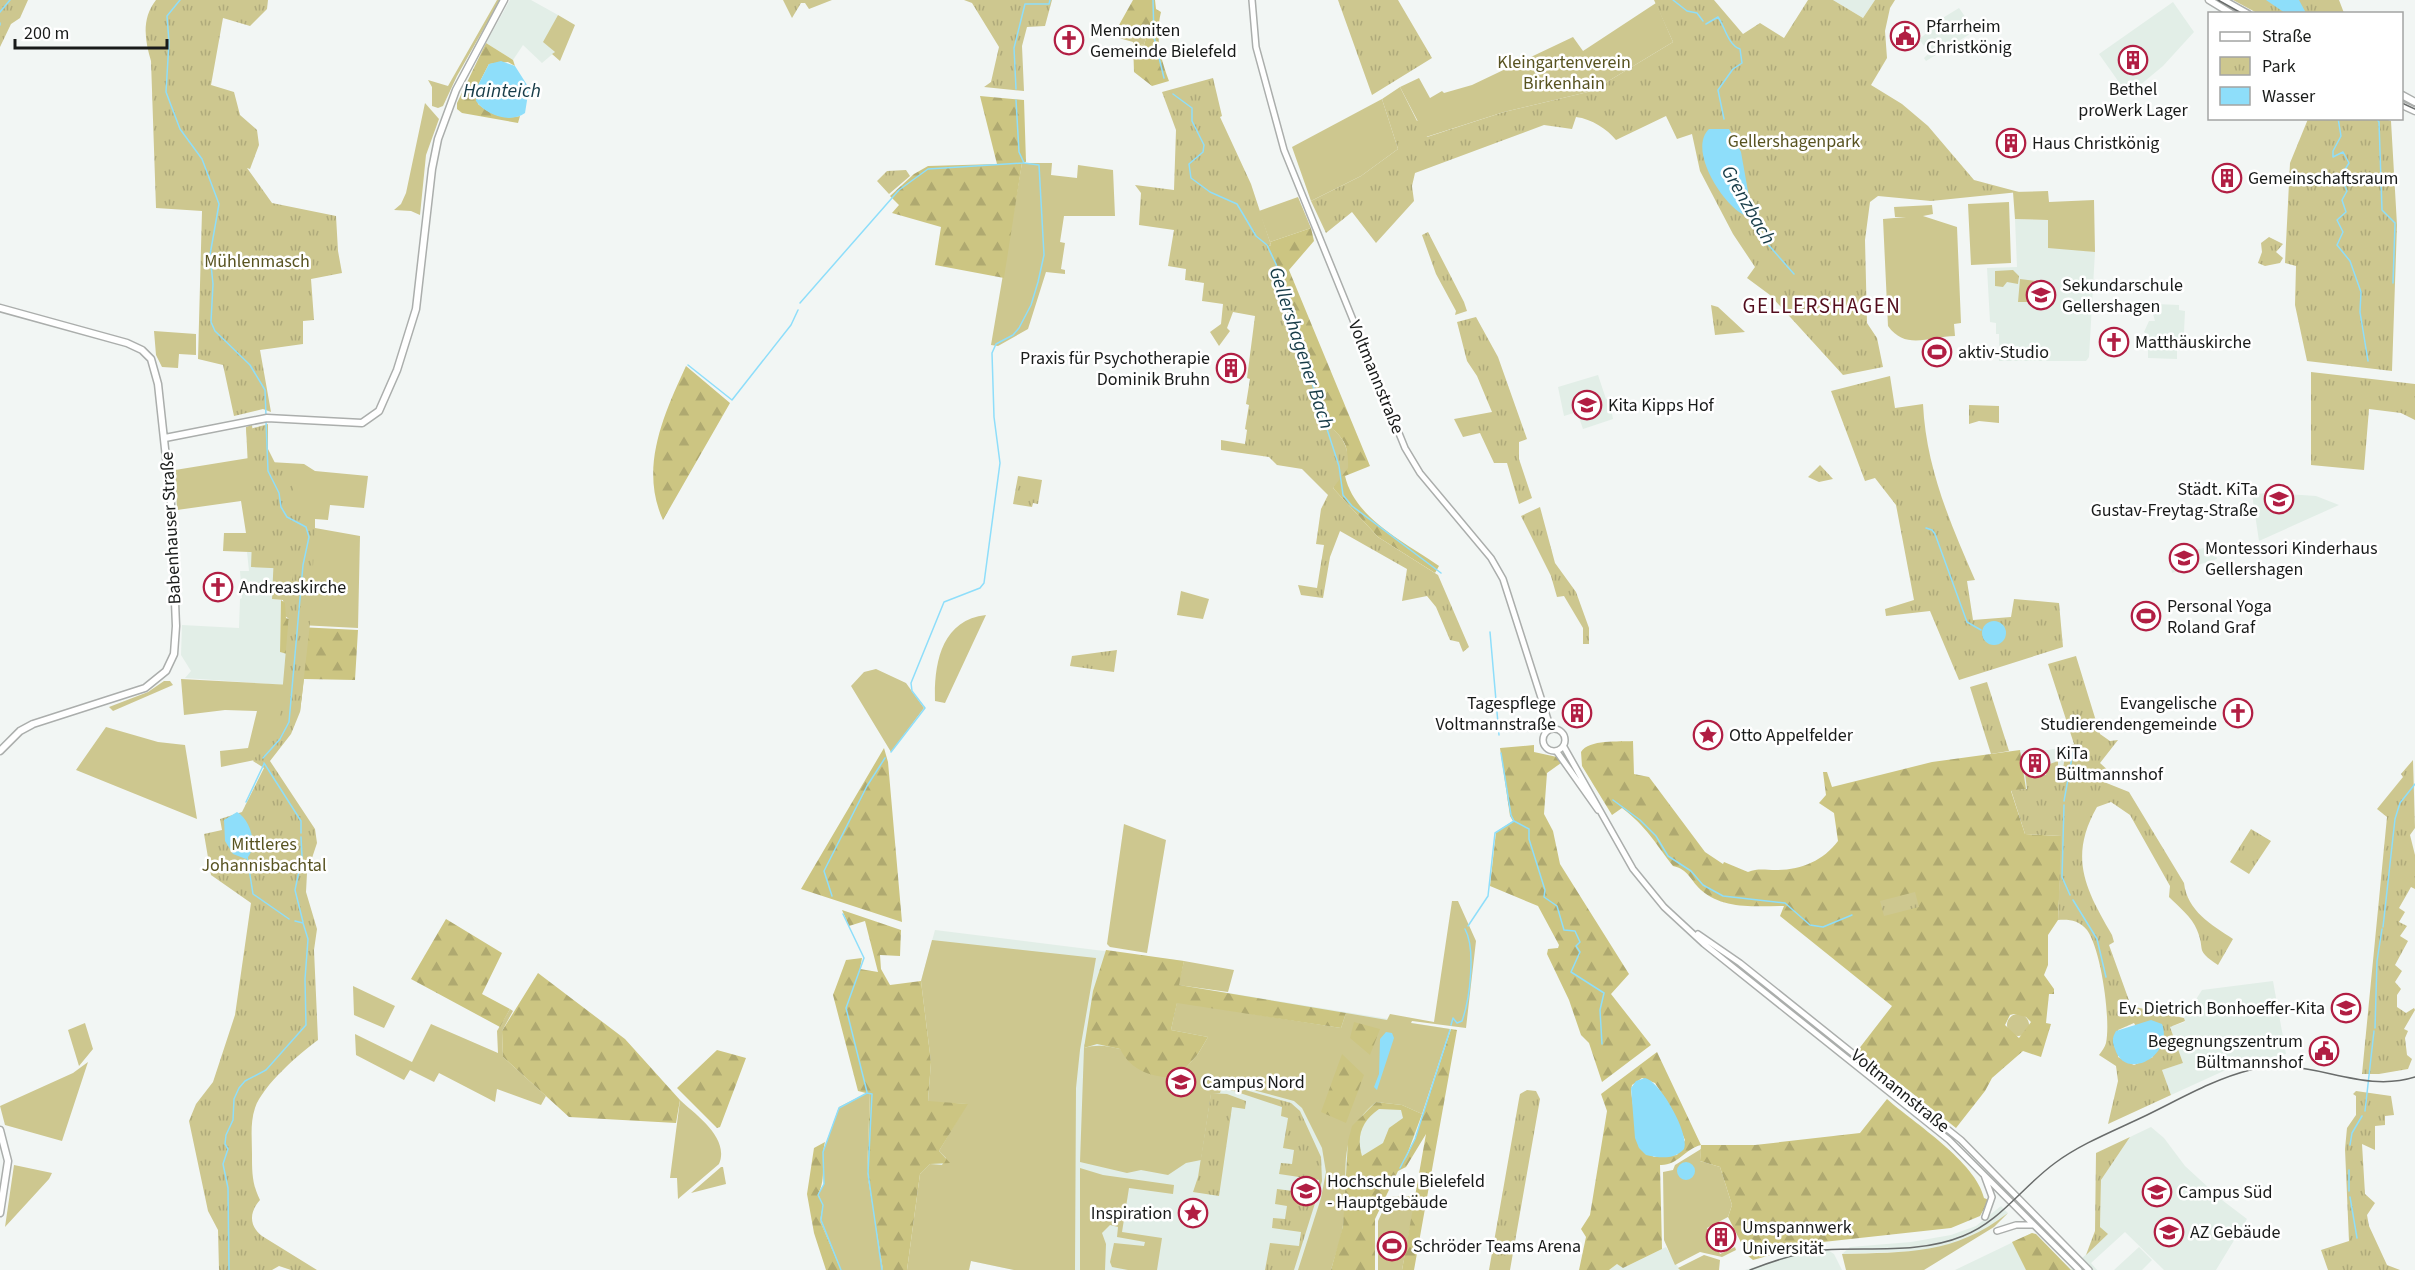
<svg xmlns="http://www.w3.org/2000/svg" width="2415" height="1270" font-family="'Source Sans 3',sans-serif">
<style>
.built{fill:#e2eee7}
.green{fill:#cdc78f}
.forest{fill:url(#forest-firs);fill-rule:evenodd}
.park{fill:url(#park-tufts);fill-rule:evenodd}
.water{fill:#8edefa}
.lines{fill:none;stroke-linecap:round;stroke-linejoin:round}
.stream{stroke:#8edefa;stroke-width:1.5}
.tertiary-casing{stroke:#abaeac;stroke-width:8}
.secondary-casing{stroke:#abaeac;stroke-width:9}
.tertiary{stroke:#fff;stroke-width:5}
.secondary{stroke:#fff;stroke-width:6}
.tram{stroke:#696c6b;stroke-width:1.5}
.labels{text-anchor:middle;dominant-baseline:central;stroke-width:5;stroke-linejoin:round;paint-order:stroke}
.poi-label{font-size:18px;fill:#191b1a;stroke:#fff;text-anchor:start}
.park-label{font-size:18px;fill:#585321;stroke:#fff}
.street-label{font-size:18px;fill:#191b1a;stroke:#fff}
.water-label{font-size:20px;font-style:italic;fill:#173c48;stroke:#fff}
.quarter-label{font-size:21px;letter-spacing:1.5px;fill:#530d1d;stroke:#fff}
</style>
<defs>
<pattern id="forest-firs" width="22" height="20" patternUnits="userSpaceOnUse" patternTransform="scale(1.5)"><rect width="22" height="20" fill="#ccc582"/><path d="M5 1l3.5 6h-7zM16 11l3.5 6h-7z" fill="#afa970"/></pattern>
<pattern id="park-tufts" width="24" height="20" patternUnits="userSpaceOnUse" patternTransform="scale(1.5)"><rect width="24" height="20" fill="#cdc78f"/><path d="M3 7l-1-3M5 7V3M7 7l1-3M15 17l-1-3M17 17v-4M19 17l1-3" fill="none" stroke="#afaa7b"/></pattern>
</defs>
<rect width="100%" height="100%" fill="#f2f6f4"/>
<!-- built -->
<path class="built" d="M510 0H531L558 15 544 42 555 52 542 63 523 45 513 60 486 43Z
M1833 0H1875L1863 18Z
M2173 2 2194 32 2163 66 2128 95 2099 54Z
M1959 8 1975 31 1926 61 1924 58 1929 53 1919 39 1936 26 1934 24 1941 19Z
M2015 219 2048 220 2071 249 2095 252 2089 357 2086 361H1999V334H1996V323L1990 322 1987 268 2017 267Z
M2156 304 2179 305V310L2185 311 2184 332 2177 343V359L2148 358V335L2144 332 2149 321H2155L2153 314Z
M1598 375 1606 399 1609 398 1613 419 1583 429 1577 412 1564 416 1558 387Z
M2270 493 2316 496 2339 505 2259 541 2252 494Z
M2214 546 2217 559 2172 573 2169 555Z
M247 552 274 553 273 599 281 600 280 652 287 654 284 685 185 678 191 671 181 655 182 625 239 628 240 599 242 598 240 571H249Z
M2067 746 2060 785 2026 789 2020 750H2049Z
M935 930 1184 961 1179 985 1450 1029 1414 1138 1373 1223 1375 1270H1014L971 1261 969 1270H912L931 1062 921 981Z
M2273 981 2286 1054 2239 1064 2171 1095 2162 1070 2183 1063 2170 1027 2185 1022 2184 1018 2202 990Z
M2151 1127 2164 1138 2185 1166 2222 1200 2247 1219 2216 1270H2164L2125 1232 2091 1263 2097 1270H1955L2032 1233 2071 1269 2107 1234 2100 1227 2101 1180 2130 1137Z
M2001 1206 2008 1213 1995 1223 1977 1234 1946 1247 1923 1251 1842 1254 1850 1247 1911 1242 1951 1235 1976 1226Z
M1666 1247 1680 1270H1609L1617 1264 1623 1268Z
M2139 1247 2152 1260 2142 1270H2114Z
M1826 1249 1834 1254 1842 1270H1745L1803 1252Z"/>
<!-- green -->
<path class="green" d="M497 0H500L457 76 443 106 438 108 432 106V87L428 80 448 86Z
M1656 3 1673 42 1592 91 1504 112 1426 137 1400 87 1419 78 1430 98 1442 91 1444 93 1472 85 1573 37 1583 51Z
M558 15 575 25 560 61 552 54 555 52 543 42Z
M1121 25 1148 31 1144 45 1115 37Z
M1382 99 1398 149 1361 176 1311 201 1292 147Z
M425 103 439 119 426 155 420 215 411 211 394 210 401 204 406 193Z
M1022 163H1052L1051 175 1077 178 1078 165 1113 170 1115 216H1064L1060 242 1065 243 1061 269 1065 270V274L1046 272 1028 329 998 346 991 345Z
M2048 191 2049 202 2094 200 2095 252 2048 248V220L2015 219 2013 192Z
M1298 197 1311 228 1270 242 1259 211Z
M2009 202 2011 263 1971 265 1968 204Z
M1932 205 1933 214 1923 216 1957 227 1961 323 1954 324 1955 336C1930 336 1906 351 1888 326L1883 219 1906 217H1895L1894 207Z
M2020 279 2044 282 2042 302H2018Z
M154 331 196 334V355L179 354 178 368 162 367 156 355Z
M252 425 253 435 302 527 289 619 285 616 283 600 272 599 274 553 223 551 224 533H246L241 501 177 510 175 470 249 458 246 427Z
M270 462 304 464 315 471 368 476 364 508 330 505 328 520 315 519V528L360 536 358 628 300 625 303 589Z
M1181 591 1209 599 1203 619 1177 615Z
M986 615 945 703 935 701C934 664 941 620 986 615Z
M876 669 906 683 924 708 891 752 851 686 864 672Z
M181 679 291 685 289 711 259 759 221 767 220 751 248 748 257 711 225 710 184 715Z
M164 681H170L173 685 113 711 109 707 148 692Z
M106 727 158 742 185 745 197 819 76 770Z
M1124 824 1166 840 1147 953 1110 947 1107 944Z
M1452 901H1458L1476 941 1466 1028 1412 1021 1411 1023 1450 1029 1422 1114 1402 1105 1376 1102C1332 1138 1351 1175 1343 1225 1341 1240 1335 1255 1331 1270H1298L1321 1198 1326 1172 1322 1148 1302 1108 1294 1101 1223 1082 1220 1093 1211 1094 1201 1160 1186 1163 1168 1175 1141 1170 1127 1173 1080 1162 1084 1048C1117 1038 1149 1064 1177 1078L1198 1054 1208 1037 1171 1030 1177 1002 1341 1028 1346 1013 1387 1020 1390 1014 1434 1022Z
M932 940 1096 958 1080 1050 1076 1088 1075 1270H1014L971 1261 969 1270H907L920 1174 930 1164 942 1165 946 1158 939 1151 967 1104 928 1102 931 1062 921 981Z
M1184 961 1234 970 1228 992 1178 985Z
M353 986 395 1006 384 1028 354 1015Z
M510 1009 513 1011 502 1031 503 1057 546 1096 541 1105 497 1089 495 1102 439 1073 434 1082 410 1070 404 1080 356 1055 355 1034 412 1062 431 1024 498 1053 497 1031Z
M2007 1025a11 11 0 1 1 22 0a11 11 0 1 1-22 0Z
M85 1023 93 1049 79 1066 68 1030Z
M88 1062 62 1141 5 1125 0 1106 73 1073Z
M867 1093H870L867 1172 883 1270H841L820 1221 823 1205 818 1194 824 1184 823 1152 839 1107Z
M680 1100C696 1115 730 1138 719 1164L678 1199 677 1178H670Z
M1701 1149 1700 1161 1720 1167 1732 1205 1728 1217 1707 1228 1720 1254 1735 1247 1736 1250 1722 1257 1700 1252 1675 1265 1664 1240 1663 1172 1673 1170 1675 1165Z
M14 1165 52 1173 49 1179 5 1227Z
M721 1167H723L726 1184 691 1193Z
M1080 1168 1103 1175 1174 1185 1173 1194 1129 1188 1122 1232 1162 1238 1157 1270H1128L1112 1267 1110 1262 1114 1243 1144 1246 1145 1242 1117 1237 1118 1227 1110 1225 1102 1233 1106 1244 1105 1270H1080Z
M1416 1196 1402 1270H1378V1221L1389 1197Z
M2008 1213 1994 1227 1924 1270H1846L1842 1254C1907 1252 1954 1255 2008 1213Z
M1704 1255 1720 1260 1719 1270H1680L1678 1268Z"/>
<!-- forest -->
<path class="forest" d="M1133 0H1155L1156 9 1161 12C1155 37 1160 57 1169 81L1152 86 1134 72 1133 42 1144 45 1148 31 1119 25Z
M486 43 513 60 515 66 508 62 489 64 476 89 478 104C490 114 504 120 520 116L518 123 462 113 457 109V103Z
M980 96 1024 100 1026 162 1022 163 1004 278 935 265 941 227 892 213 899 205 890 196 914 174 928 166 997 164Z
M1311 228 1314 241 1289 270 1370 466 1345 476C1355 519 1405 542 1439 566L1435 573 1378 537 1333 488C1348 456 1357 447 1325 423L1283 295 1276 264 1267 247 1271 245 1270 242Z
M686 366 730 403 663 520C639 468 664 414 686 366Z
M281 600 285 603 286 618 289 619 287 654 280 652Z
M299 627 358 630 355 680 304 679 300 712H291Z
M1633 741 1634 774 1649 777 1705 852 1723 864 1724 862 1748 872C1758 868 1765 870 1776 870 1801 870 1823 861 1838 841L1834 813 1819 803 1826 795 1823 772H1827L1832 787 1932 762 2020 750 2026 789 2011 791 2025 834 2062 836 2058 920 2048 935V965L2044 975 2054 989V994H2049L2046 1023 2051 1024 2041 1057 2023 1051 1992 1078 1985 1091 1956 1128 1858 1050 1892 1006 1780 916 1784 906C1757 906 1723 910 1701 890 1691 881 1688 869 1673 866 1655 843 1647 827 1622 808L1612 815 1582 766 1581 752C1589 739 1619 742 1633 741ZM2014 1014 2026 1017 2031 1022 2019 1038 2005 1025 2010 1015Z
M1534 745V752L1557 757 1561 763 1547 773 1544 814 1553 831 1560 864 1629 974 1611 994 1651 1045 1602 1082 1589 1043 1581 1035 1569 1000 1547 954 1548 949 1558 948 1559 945 1538 906 1490 886 1496 832 1513 821 1510 816 1500 748Z
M884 748 888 762 902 922 801 889Z
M842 910 901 930 900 956 880 955 881 969 890 985 921 981 931 1062 928 1101 968 1104 939 1151 950 1163 930 1164 920 1174 907 1270H883L867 1172 870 1094 858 1091 833 995 846 960 862 958 860 969 878 972 865 921 849 926Z
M446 919 502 953 482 994 510 1009 500 1027 411 979Z
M1106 950 1184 961 1179 985 1346 1013 1341 1028 1177 1003 1171 1030 1208 1037 1198 1054 1177 1078C1152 1077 1132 1072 1120 1049L1097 1044 1084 1048 1093 991Z
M538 973 625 1039 680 1100 676 1123 569 1117 503 1057 502 1031Z
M1354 1022 1380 1029 1370 1055 1350 1038Z
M1451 1029 1457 1030 1414 1270H1402L1426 1134 1406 1167 1398 1171 1375 1219V1270H1331L1343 1226 1348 1141 1352 1126 1376 1102 1402 1105 1422 1114 1405 1160 1415 1139ZM1379 1109 1401 1110 1403 1118 1389 1128 1383 1143 1362 1156C1356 1136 1362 1121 1379 1109Z
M717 1050 746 1058 720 1127 717 1128 677 1088Z
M1657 1052 1701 1145H1755L1860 1133 1887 1099C1914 1123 1976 1162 1984 1198L1989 1200 1980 1216 1951 1228 1814 1243 1753 1260 1748 1256 1728 1217 1732 1205 1720 1167 1700 1161 1701 1145C1685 1149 1677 1166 1660 1165L1662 1249 1623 1268 1617 1264 1609 1270H1579L1586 1237 1581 1229 1590 1215 1607 1111 1601 1094ZM1642 1078 1655 1083 1670 1106 1685 1140 1677 1155 1654 1157 1639 1147 1631 1091 1632 1085Z
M1342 1054 1364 1075 1346 1123 1321 1112Z
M825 1142C820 1160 827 1178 818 1194L823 1205 820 1221 841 1270H826L814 1233 807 1194 814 1148Z
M2032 1233 2036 1234 2071 1270H2026L2012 1242Z"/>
<!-- park -->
<path class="park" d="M0 0H28L20 18 11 24 0 47Z
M156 0H268L267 9 250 26 223 18 211 85 234 92 240 115 257 130 259 145 250 169 247 168 272 203 336 216 338 251 342 273 311 279 314 320 303 321V344L260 350 271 412 263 409 234 416 223 365 198 359 202 211 156 208 151 61C145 41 141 19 156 0Z
M783 0H832L809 9 805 3H801L792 18Z
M964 0H1052L1045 26 1027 27 1022 46 1024 91 984 87 991 82 999 47 972 3Z
M1338 0H1398L1432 58 1372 95Z
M1654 0H1714L1743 34 1760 23 1784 38 1808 0H1833L1863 18 1875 0H1895L1890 8 1885 31 1887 58 1871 85 1902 104 1928 126 1974 180 2019 192 1931 201 1878 196 1870 202 1865 240 1867 323 1877 338 1883 367 1843 375 1770 295 1747 278 1755 267 1733 234 1700 171 1692 134 1677 139 1666 116 1616 140C1607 129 1592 119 1576 117L1572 129 1544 125 1415 173 1412 186 1414 201 1376 243 1352 212 1326 233 1311 201 1361 176 1398 149 1382 99 1400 87 1417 121 1422 119 1427 129 1437 126 1438 130 1426 135 1427 137 1504 112 1592 91 1673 42Z
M2233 0H2339L2344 13H2257Z
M1213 78 1222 116 1220 117 1251 184 1271 245 1267 247 1276 264 1283 295 1325 423C1343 436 1349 445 1348 468L1333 488 1378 537 1438 575 1469 647 1463 652 1459 642 1450 640 1436 607 1427 596 1402 601 1407 569 1340 531 1330 557 1323 598 1301 595 1298 585 1317 588 1324 545 1316 544 1321 509 1328 495 1302 469 1277 465 1269 457 1221 450V440L1245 444 1247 430 1245 429 1249 405 1246 404 1250 379 1247 378 1255 316 1233 312 1227 328 1230 331 1219 346 1210 332 1221 324 1223 304 1202 301 1204 283 1185 280 1186 269 1168 266 1174 230 1139 225 1141 193 1135 185 1174 190 1176 130 1162 92Z
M2385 119 2391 121 2397 225 2392 371 2307 361 2295 305 2296 266 2285 263 2290 163 2308 119Z
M906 170 910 176 889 194 877 181 887 171Z
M1428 232 1464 302 1467 311 1455 315 1456 311 1436 274 1422 235Z
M2269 237 2283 244 2276 252 2283 258 2280 263 2265 266 2258 263 2262 252 2261 243Z
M2013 270 2019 276 2018 284 2007 282 2003 287 1995 286V271Z
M1711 305 1718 307 1745 332 1715 335Z
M1476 317 1498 357 1527 439 1519 442V459L1532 498 1519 504 1507 463H1494L1480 433 1463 437 1454 419 1492 412 1477 376 1467 361 1457 322Z
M2311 372 2415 384V420L2401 413 2369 409 2364 470 2311 465Z
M1890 376 1895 408 1923 404C1926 467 1950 523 1975 580L1967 581 1973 620 2011 617 2014 599 2059 603 2063 647 1959 680 1930 611 1886 616 1885 609 1914 600 1896 505 1875 478 1865 481 1831 391Z
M1969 405 1999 406V423L1979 421 1969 424Z
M268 424V449L276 465 294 466 293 493 315 528 310 624 300 712 291 734 270 761 315 829 317 843 307 873 306 892 317 929 314 950 318 1040C299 1054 263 1085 255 1108 250 1123 252 1139 252 1154 252 1172 252 1184 260 1200 249 1212 249 1226 262 1236L317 1270H291L279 1266 272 1270H219L218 1230 208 1211 189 1121 196 1104 213 1082 235 1015 251 903 211 875 204 834 222 830 220 819 242 812 264 768 253 761 280 718 293 569 251 567 252 540 246 494 249 488 246 427 250 429Z
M1820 465 1833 479 1819 482 1808 477Z
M1018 476 1042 480 1038 504 1033 503 1032 507 1013 504Z
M1540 507 1555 563 1576 592 1589 628V644H1583V628L1564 596 1557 597 1551 576 1521 516Z
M1117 650 1114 672 1070 666 1072 656Z
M2076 656 2100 734 2110 741 2118 740 2100 763 2111 773 2104 782 2129 792 2184 883C2187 911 2212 925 2233 939L2218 965C2194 949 2206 951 2197 930 2192 917 2179 907 2169 897L2170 886 2130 815 2111 802 2097 807C2068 858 2086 890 2112 935L2114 942 2109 945 2131 1006 2184 1018 2185 1021 2170 1027 2183 1063 2162 1070 2171 1095 2108 1124 2118 1081 2116 1066 2099 1055C2102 1051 2105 1047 2106 1043 2111 1020 2101 949 2087 930 2079 920 2068 919 2058 920L2061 836 2025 834 2011 790 2027 789 2025 773 2033 772 2034 777 2046 775 2047 765 2058 761V767L2063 768 2067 746 2074 744 2048 664ZM2134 1023 2153 1057 2134 1065 2118 1057V1030Z
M1987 682 2009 751 1991 754 1970 687Z
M2413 760 2415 828 2410 835 2415 855V889L2411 887 2399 908 2405 912 2399 922 2407 926 2400 936 2408 941 2395 965 2402 971 2395 982 2401 989 2397 995V1007L2406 1013 2414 1008 2415 1010 2404 1029 2408 1031 2405 1038 2407 1055 2412 1059 2408 1069 2379 1074H2362L2387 817 2377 809 2403 777 2401 774Z
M2251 829 2271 841 2249 874 2230 862Z
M1915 892 1919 907 1884 916 1880 901Z
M1231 1086 1291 1103 1300 1111 1321 1157 1322 1181 1294 1270H1259H1265L1270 1243 1299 1246 1301 1232 1272 1228 1273 1218 1285 1219 1287 1206 1275 1204 1277 1189 1317 1194 1319 1180 1279 1174 1281 1163 1292 1164 1294 1150 1283 1148 1288 1118 1281 1116 1282 1107 1225 1088Z
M1527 1090 1536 1091 1540 1099 1510 1270H1489L1519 1099 1520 1094Z
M2356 1091 2391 1096 2394 1115 2385 1116V1125L2375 1126V1150L2362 1144 2365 1194 2375 1203 2367 1215 2369 1226 2387 1265 2400 1270H2328L2321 1250 2349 1241 2345 1149 2347 1128 2356 1115V1096L2353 1094Z
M1211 1093 1227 1094 1246 1101 1245 1109 1232 1107 1219 1196 1193 1192 1198 1177Z
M2130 1137 2101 1180 2100 1227 2108 1234 2086 1255 2095 1231 2096 1153Z"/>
<!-- water -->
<path class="water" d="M2266 0H2299L2306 13H2285Z
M501 61 515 66 529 88 525 113C510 124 486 115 476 101V89L489 64Z
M1709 129H1729L1741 152 1752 214 1746 216C1724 207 1687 150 1709 129Z
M1982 633a12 12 0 1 1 24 0a12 12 0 1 1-24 0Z
M237 812C251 820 259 848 246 859L233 854 225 841 224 820Z
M2151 1020 2162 1024C2174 1056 2125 1082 2115 1049 2112 1042 2112 1038 2116 1031Z
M1386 1032 1392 1033 1394 1038 1377 1090 1374 1087 1379 1074 1380 1039Z
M1645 1078C1660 1081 1690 1134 1684 1149 1674 1160 1660 1158 1646 1155L1639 1148 1635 1138 1631 1088 1636 1081Z
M1677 1171a9 9 0 1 1 18 0a9 9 0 1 1-18 0Z"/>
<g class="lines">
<!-- stream -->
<path class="stream" d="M180 0 167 16 169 42 166 92 180 129 202 159 219 204 210 255 213 284 211 322 215 331 250 365 265 390 266 416
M1153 0 1154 37 1164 78
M1673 0 1687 11 1697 13 1703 21
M0 12 10 0
M0 23V25
M1706 24 1718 17C1725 27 1728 45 1740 49L1742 63 1733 69 1718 90 1724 119
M1016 89 1014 48 1025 4H1049L1050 0
M1173 94 1192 108V121L1204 145 1203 152 1189 164 1191 178 1210 192 1237 204 1256 236 1267 245 1276 264 1289 312 1339 466 1343 495 1352 506 1441 573
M2338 118 2341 136 2333 151V157L2343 152 2349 163 2341 176 2347 191 2342 200 2346 212 2337 220 2343 232 2337 245 2350 261 2361 292 2360 312 2368 361
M2376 118 2379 122 2382 210 2395 223 2393 283
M1751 214 1765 241 1794 274
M800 303 899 190 928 169 1023 163
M688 365 732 400 791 325 798 310
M1926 528 1932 530 1935 534 1967 622 1981 630
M1490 632 1499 735
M891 752 925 708 912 691 911 683 944 602 980 588 984 583 1000 463 994 417 992 353 996 344 1013 335 1019 328 1031 305 1038 282 1044 255 1039 165 1024 163 1019 152 1016 100
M263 758 280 739 289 722 303 565 309 537 306 527 287 517 281 507 279 493 268 471 266 421
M264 763 301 821V833
M1613 800 1640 820 1656 836 1668 856 1691 871 1703 885 1723 896 1785 903 1810 925 1823 927 1852 915
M2064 801 2073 752
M246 802 264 764
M2064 805 2062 877 2070 895
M1514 821 1529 829V839L1545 890 1544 897 1557 906 1564 930 1575 931 1580 942 1576 946 1580 952 1571 972 1604 993 1600 1010 1602 1044
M301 837 302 857 295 890 303 922
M247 856 253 894 289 919
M832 896 824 871 867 786 885 758
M2073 900 2097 939 2106 977
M843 914 864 958 846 1008 867 1092
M1468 926 1488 896 1495 833 1514 821 1511 815 1501 753
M2383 927 2395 819 2400 803 2415 784
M1451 1025 1453 1018 1457 1023 1462 1021C1470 999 1476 949 1465 929
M2375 1028 2377 961 2382 929
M867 1093 872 1094 868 1173 882 1270
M2365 1111 2374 1031
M2350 1145 2352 1133 2362 1116
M1400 1168 1415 1139 1450 1030
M2349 1170V1191
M2350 1197 2357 1238
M229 1270 228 1188 223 1164 228 1149 225 1144 226 1135 233 1120 234 1099 239 1088 245 1081 266 1070 306 1025 305 979 308 939 303 923 295 921
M841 1270 821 1220 823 1205 818 1195 824 1184 823 1152 839 1108 867 1093"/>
<!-- tertiary casing -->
<g class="tertiary-casing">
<path id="tertiary" d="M1252 0 1256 47 1284 150 1405 448 1420 473 1491 558 1503 579 1551 729
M1543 740a11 11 0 1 1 22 0a11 11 0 1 1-22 0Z
M1564 747 1633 869 1664 907 1704 944 1949 1140 2079 1270
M1557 752 1598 810
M1698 934 1740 963 1961 1140 2089 1270
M1984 1175 1992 1197 1985 1217
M1997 1231 2016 1225H2034"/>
</g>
<!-- secondary casing -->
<g class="secondary-casing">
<path id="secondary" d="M2209 0 2232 14
M2223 0 2248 14
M2402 95 2415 102
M2402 105 2415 111
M0 308 127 343 142 350 151 359 158 384 171 504 176 626 174 654 166 671 145 688 33 724 20 731 0 751
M165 438 267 418 362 423 379 411 397 370 416 309 432 169 438 139 456 90 504 0
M0 1130 8 1161 0 1213"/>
</g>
<!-- tertiary -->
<use href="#tertiary" class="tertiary"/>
<!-- secondary -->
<use href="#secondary" class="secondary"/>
<!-- tram -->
<path class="tram" d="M2218 0 2243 14
M2402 103 2415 109
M1750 1270C1773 1261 1799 1252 1824 1250 1870 1247 1919 1254 1963 1236 2001 1221 2022 1187 2055 1163 2082 1143 2116 1130 2147 1115 2180 1099 2214 1079 2250 1070 2307 1054 2358 1095 2415 1077"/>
</g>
<!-- icons -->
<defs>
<g id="civic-ring" transform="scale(1.5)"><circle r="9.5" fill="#fff" stroke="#b11e43" stroke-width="1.5"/><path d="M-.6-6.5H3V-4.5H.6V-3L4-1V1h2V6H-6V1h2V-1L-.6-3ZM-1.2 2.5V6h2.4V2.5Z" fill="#b11e43"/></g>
<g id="church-ring" transform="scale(1.5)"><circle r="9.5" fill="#fff" stroke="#b11e43" stroke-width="1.5"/><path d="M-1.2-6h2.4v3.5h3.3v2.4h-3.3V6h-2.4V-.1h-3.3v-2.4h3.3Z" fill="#b11e43"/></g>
<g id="building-ring" transform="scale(1.5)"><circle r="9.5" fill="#fff" stroke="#b11e43" stroke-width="1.5"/><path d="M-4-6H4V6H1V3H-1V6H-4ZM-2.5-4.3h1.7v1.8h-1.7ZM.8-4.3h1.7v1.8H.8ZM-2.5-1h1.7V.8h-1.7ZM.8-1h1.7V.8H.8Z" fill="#b11e43"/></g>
<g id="school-ring" transform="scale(1.5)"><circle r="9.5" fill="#fff" stroke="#b11e43" stroke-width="1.5"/><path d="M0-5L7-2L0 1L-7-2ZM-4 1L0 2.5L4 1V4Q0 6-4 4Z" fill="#b11e43"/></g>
<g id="stadium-ring" transform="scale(1.5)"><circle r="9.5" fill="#fff" stroke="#b11e43" stroke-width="1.5"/><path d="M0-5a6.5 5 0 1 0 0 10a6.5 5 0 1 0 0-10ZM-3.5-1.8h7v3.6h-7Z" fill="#b11e43"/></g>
<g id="sight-ring" transform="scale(1.5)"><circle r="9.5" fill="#fff" stroke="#b11e43" stroke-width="1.5"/><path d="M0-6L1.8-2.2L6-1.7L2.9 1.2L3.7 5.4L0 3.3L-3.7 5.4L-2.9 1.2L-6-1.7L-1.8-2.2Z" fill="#b11e43"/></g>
<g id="university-ring" transform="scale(1.5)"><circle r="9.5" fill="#fff" stroke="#b11e43" stroke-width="1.5"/><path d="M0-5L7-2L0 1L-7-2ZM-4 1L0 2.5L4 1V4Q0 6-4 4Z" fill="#b11e43"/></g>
</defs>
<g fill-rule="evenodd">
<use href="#civic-ring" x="1905" y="36"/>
<use href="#church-ring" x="1069" y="40"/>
<use href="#building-ring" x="2133" y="60"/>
<use href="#building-ring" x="2011" y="143"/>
<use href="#building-ring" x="2227" y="178"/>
<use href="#school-ring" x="2041" y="295"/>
<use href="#church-ring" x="2114" y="342"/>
<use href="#stadium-ring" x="1937" y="352"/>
<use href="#building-ring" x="1231" y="368"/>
<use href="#school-ring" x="1587" y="405"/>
<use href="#school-ring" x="2279" y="499"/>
<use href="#school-ring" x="2184" y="558"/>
<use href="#church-ring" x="218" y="587"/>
<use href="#stadium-ring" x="2146" y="616"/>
<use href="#building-ring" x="1577" y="713"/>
<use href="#church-ring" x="2238" y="713"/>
<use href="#sight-ring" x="1708" y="735"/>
<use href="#building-ring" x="2035" y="763"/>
<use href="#school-ring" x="2346" y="1008"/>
<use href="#civic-ring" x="2324" y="1051"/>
<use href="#university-ring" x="1181" y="1082"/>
<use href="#university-ring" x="1306" y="1191"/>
<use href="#university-ring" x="2157" y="1192"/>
<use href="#sight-ring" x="1193" y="1213"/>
<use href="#university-ring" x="2169" y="1232"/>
<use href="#building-ring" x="1721" y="1237"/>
<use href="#stadium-ring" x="1392" y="1246"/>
</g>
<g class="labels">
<!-- poi labels -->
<g class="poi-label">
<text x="1926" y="26">Pfarrheim<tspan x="1926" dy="21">Christkönig</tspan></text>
<text x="1090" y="30">Mennoniten<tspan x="1090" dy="21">Gemeinde Bielefeld</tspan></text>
<text x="2133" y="89" text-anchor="middle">Bethel<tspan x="2133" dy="21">proWerk Lager</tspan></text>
<text x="2032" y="143">Haus Christkönig</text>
<text x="2248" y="178">Gemeinschaftsraum</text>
<text x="2062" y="285">Sekundarschule<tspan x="2062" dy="21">Gellershagen</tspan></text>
<text x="2135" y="342">Matthäuskirche</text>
<text x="1958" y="352">aktiv-Studio</text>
<text x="1210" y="358" text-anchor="end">Praxis für Psychotherapie<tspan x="1210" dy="21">Dominik Bruhn</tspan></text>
<text x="1608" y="405">Kita Kipps Hof</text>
<text x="2258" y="489" text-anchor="end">Städt. KiTa<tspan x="2258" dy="21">Gustav-Freytag-Straße</tspan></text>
<text x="2205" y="548">Montessori Kinderhaus<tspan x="2205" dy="21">Gellershagen</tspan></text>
<text x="239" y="587">Andreaskirche</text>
<text x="2167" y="606">Personal Yoga<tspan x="2167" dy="21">Roland Graf</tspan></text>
<text x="1556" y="703" text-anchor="end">Tagespflege<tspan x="1556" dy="21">Voltmannstraße</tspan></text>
<text x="2217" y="703" text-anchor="end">Evangelische<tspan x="2217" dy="21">Studierendengemeinde</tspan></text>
<text x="1729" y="735">Otto Appelfelder</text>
<text x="2056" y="753">KiTa<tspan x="2056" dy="21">Bültmannshof</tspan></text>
<text x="2325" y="1008" text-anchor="end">Ev. Dietrich Bonhoeffer-Kita</text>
<text x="2303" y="1041" text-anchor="end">Begegnungszentrum<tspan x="2303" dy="21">Bültmannshof</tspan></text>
<text x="1202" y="1082">Campus Nord</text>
<text x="1327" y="1181">Hochschule Bielefeld<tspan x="1327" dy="21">- Hauptgebäude</tspan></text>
<text x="2178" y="1192">Campus Süd</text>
<text x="1172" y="1213" text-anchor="end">Inspiration</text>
<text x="1742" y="1227">Umspannwerk<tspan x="1742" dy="21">Universität</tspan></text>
<text x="2190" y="1232">AZ Gebäude</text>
<text x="1413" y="1246">Schröder Teams Arena</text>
</g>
<!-- park labels -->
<g class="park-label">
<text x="1564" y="62">Kleingartenverein<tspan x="1564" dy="21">Birkenhain</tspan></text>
<text x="1794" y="141">Gellershagenpark</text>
<text x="257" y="261">Mühlenmasch</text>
<text x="264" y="844">Mittleres<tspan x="264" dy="21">Johannisbachtal</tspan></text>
</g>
<!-- street labels -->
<g class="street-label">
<text transform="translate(1376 377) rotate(68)">Voltmannstraße</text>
<text transform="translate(171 528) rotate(-93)">Babenhauser Straße</text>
<text transform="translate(1900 1091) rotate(39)">Voltmannstraße</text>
</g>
<!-- water labels -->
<g class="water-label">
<text x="502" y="91">Hainteich</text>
<text transform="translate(1748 205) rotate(60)">Grenzbach</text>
<text transform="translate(1301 348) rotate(72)">Gellershagener Bach</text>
</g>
<!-- quarter labels -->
<g class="quarter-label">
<text x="1822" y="306">GELLERSHAGEN</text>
</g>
</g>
<!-- legend -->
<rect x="2208" y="12" width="195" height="108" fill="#ffffff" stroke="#a3a4a3" stroke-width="1.5"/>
<rect x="2220" y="32" width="30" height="9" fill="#ffffff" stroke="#a3a4a3" stroke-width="1.5"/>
<text x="2262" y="42" font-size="18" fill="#191b1a">Straße</text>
<rect x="2220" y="57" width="30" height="18" fill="url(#park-tufts)" stroke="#a3a4a3" stroke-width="1.5"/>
<text x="2262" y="72" font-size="18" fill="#191b1a">Park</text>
<rect x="2220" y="87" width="30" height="18" fill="#8edefa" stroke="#a3a4a3" stroke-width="1.5"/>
<text x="2262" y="102" font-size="18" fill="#191b1a">Wasser</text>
<!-- scale -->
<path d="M15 39v9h152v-9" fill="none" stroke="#191b1a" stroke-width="3"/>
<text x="24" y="39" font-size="18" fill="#191b1a" stroke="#ffffff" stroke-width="4.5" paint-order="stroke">200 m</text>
</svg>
